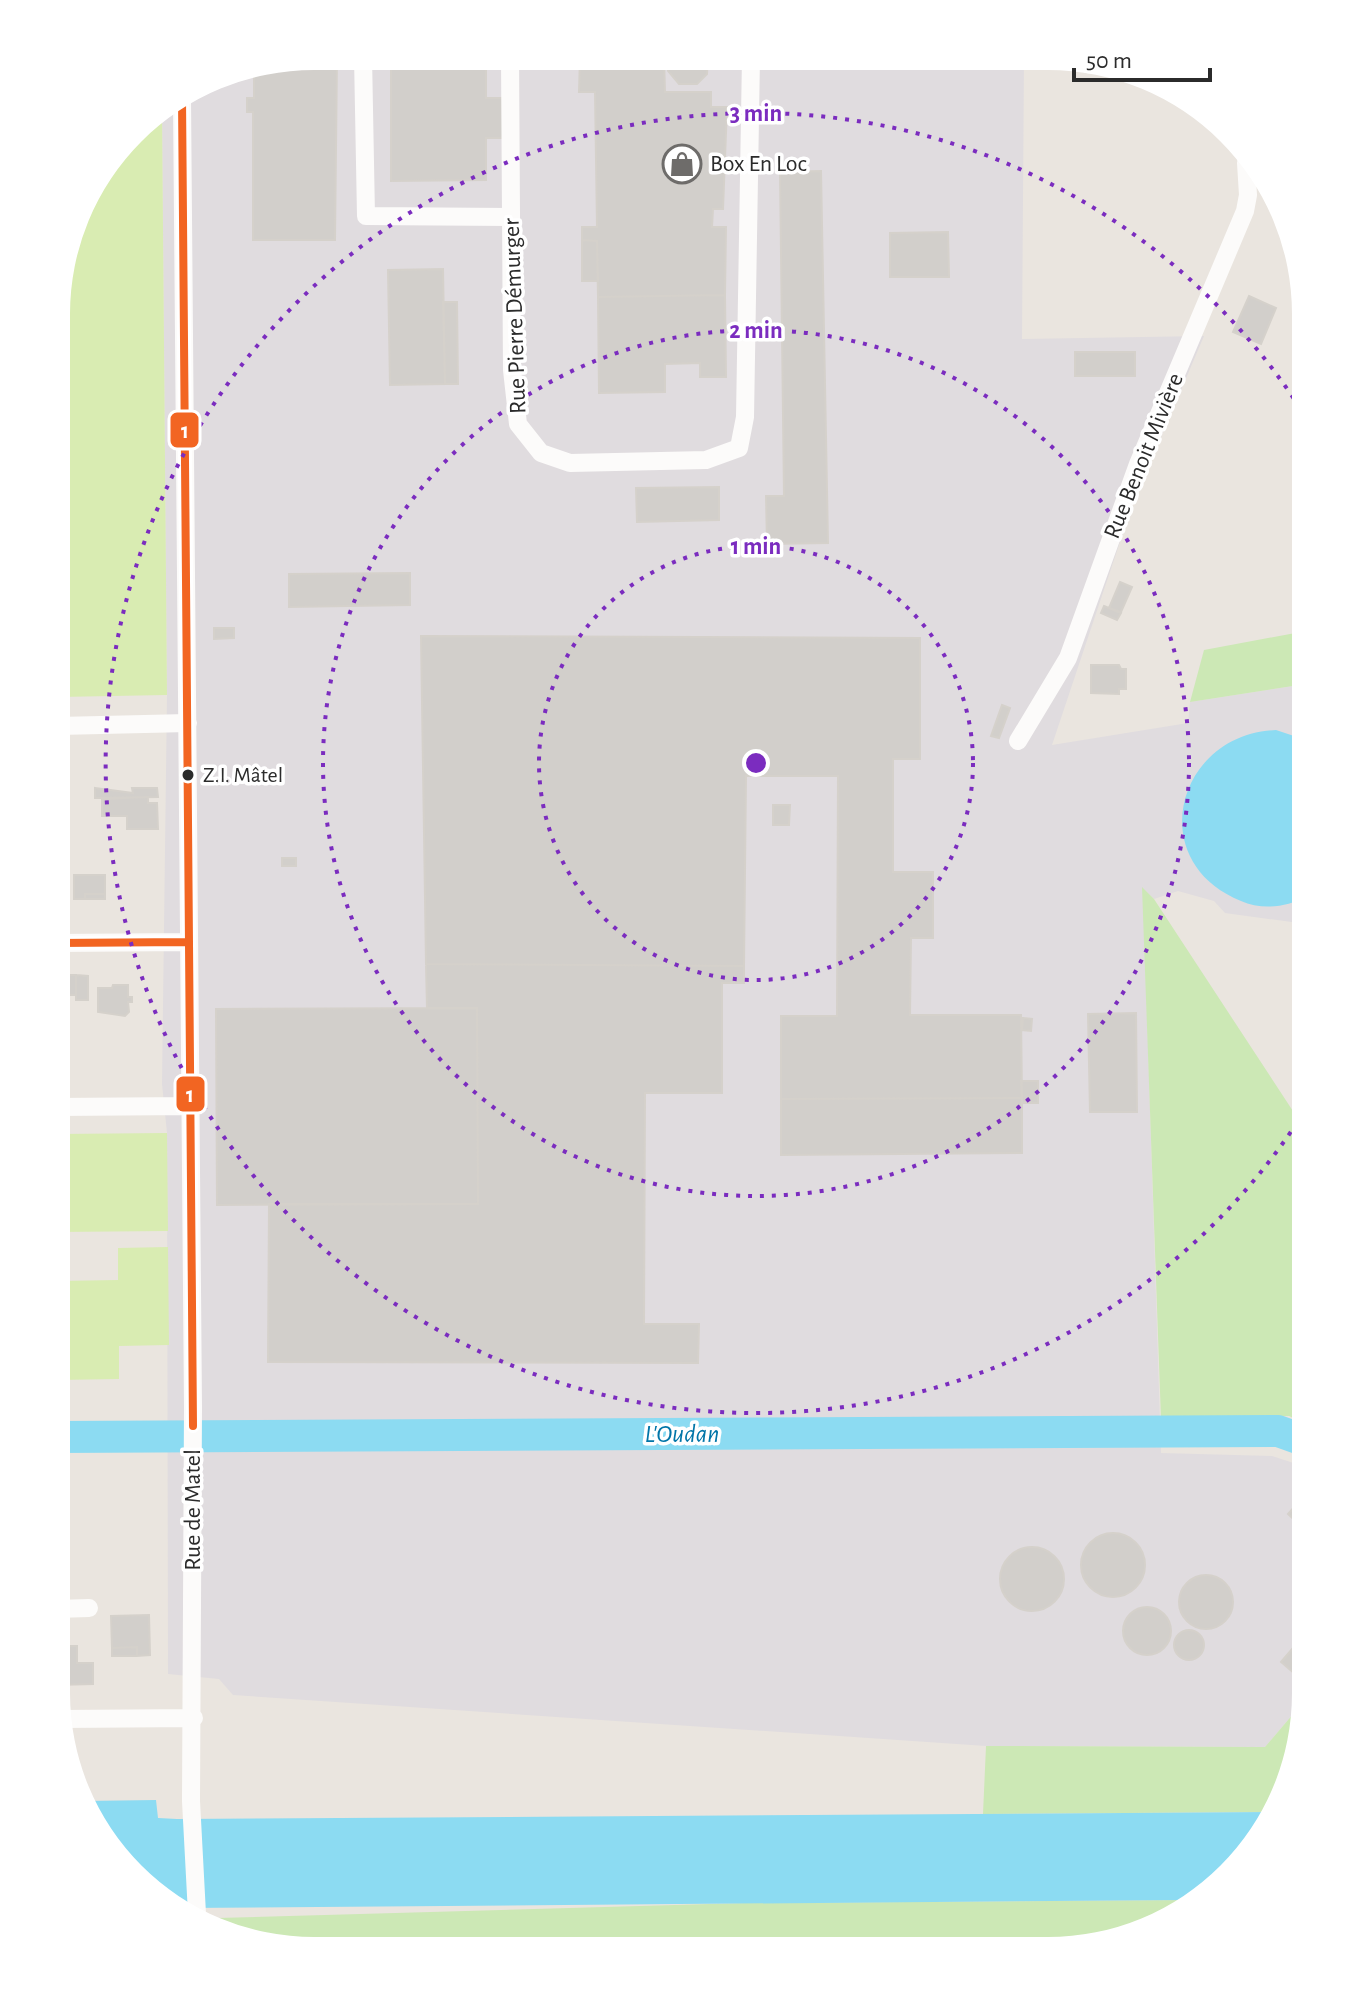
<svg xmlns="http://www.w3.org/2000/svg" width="1362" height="2007" font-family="'Alegreya Sans',sans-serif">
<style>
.industrial{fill:#e0dcdf}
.green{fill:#cce8b5}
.pitch{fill:#d9ecb2}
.water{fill:#8cdbf2}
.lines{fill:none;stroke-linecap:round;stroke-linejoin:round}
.river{stroke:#8cdbf2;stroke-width:32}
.building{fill:#d2cfcb;stroke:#d5d1cb;stroke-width:2}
.street{stroke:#fcfbfa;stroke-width:18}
.bus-1-casing{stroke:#fff;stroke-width:14}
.bus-1{stroke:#f26522;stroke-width:8}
.ring{fill:none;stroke:#7b2cbf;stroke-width:4;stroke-dasharray:4 8}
.bus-dot{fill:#2b2b2b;stroke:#fff;stroke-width:3}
.labels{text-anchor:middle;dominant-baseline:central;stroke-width:7;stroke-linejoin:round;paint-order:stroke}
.bus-label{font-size:22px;fill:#2b2b2b;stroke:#fff;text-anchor:start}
.poi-label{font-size:24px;fill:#2b2b2b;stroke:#fff;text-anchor:start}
.street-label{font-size:24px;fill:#2b2b2b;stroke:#fff}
.water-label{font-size:26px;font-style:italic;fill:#0175a8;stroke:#fff}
.centre{fill:#7b2cbf;stroke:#fff;stroke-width:4}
.ring-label{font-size:24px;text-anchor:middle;font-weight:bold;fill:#7b2cbf;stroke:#fff;stroke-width:7;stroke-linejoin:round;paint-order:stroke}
.line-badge{stroke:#fff;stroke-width:3}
.badge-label{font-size:22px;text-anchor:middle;font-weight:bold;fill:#fff}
</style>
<rect width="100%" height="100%" fill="#eae5df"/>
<!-- industrial -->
<path class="industrial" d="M314 56 1024 58 1022 339 1204 336 1133 503 1052 745 1188 723 1190 702 1306 684V924L1225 913 1214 901 1178 891 1154 899 1143 889 1161 1453 1272 1456 1306 1467 1305 1700 1265 1747 986 1746 233 1695 219 1679 168 1674 167 1133 162 1084 167 695 162 110 231 70Z"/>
<!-- green -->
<path class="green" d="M1306 631V684L1190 702 1204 650Z
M1142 887 1154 899 1306 1131V1424L1289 1416 1161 1419Z
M1305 1700 1287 1791 1274 1812 983 1814 986 1746 1265 1747Z
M1188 1900 1147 1931 1048 1951 281 1949 217 1922V1918L745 1903Z"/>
<!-- pitch -->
<path class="pitch" d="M162 110 167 695 58 697V280L90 186 144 120Z
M167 1133 168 1231 57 1232V1134Z
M168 1247 169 1345 119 1346V1379L57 1380V1281L118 1280V1248Z"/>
<!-- water -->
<path class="water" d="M1276 730 1306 740V896C1287 908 1261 910 1241 901 1143 862 1176 734 1276 730Z
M156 1800 158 1818 177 1819 1274 1812 1253 1850 1188 1900 182 1908 157 1898 83 1801Z"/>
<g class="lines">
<!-- river -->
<path class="river" d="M56 1437 1278 1431 1306 1441"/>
</g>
<!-- building -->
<path class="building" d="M314 56H337L335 240H253V112H247V98H254V66Z
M391 56 486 57V98H503V138H486V180L391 181Z
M580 57H664L665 92H711V107H727L723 209H713L712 227H726L725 295 598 297 597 241 582 240V227H597L595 92H579Z
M668 57H708L707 74 697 84H679L668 71Z
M821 171 828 543 767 544 766 496H784L780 172Z
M948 232 949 277H890V233Z
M582 240 597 241 598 281H582Z
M443 269 445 384 390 385 388 270Z
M725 295 726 377H700V363L665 364V392L599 393 598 297Z
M1249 296 1276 308 1261 344 1233 332Z
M443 302H457L458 384H445Z
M1075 352H1135V376H1075Z
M719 487V520L637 522 636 488Z
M410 573V605L289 607V574Z
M1120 582 1132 587 1121 612 1109 608Z
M1104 606 1121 613 1117 620 1101 613Z
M214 628H234V638L214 639Z
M421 636 920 638V759H893V872H933V938H911L910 1015H1021L1022 1098 781 1099V1016H837L838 776H746L744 966 426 964Z
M1091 665H1119L1121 669H1126V689H1119V694L1091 693Z
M1002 705 1010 708 999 738 991 736Z
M95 788 133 793 132 788H157L158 797 95 798Z
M148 797V803H157L158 829H127V816H102V799Z
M773 805H790L789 825H773Z
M58 835H66V857H59Z
M282 858H296V866H282Z
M74 875H105V894H85V899H74Z
M85 894H105V899H85Z
M426 964 744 966V983H722V1093H645L644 1324H699L698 1363 268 1362 269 1204H478L477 1008H427Z
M57 975H76V995H57Z
M76 975 88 976V1000H76Z
M113 985H128V997H132V1002H128L129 1012 125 1016 98 1012V988H112Z
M477 1008 478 1204 217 1205 216 1009Z
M1136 1013 1137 1112H1090L1088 1014Z
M1023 1018 1032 1019 1031 1031 1022 1030Z
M1021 1081H1038V1103H1022Z
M1022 1098V1153L781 1155V1099Z
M1304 1496 1305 1498V1530L1288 1514Z
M1081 1565a32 32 0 1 1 64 0a32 32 0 1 1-64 0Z
M1000 1579a32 32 0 1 1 64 0a32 32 0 1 1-64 0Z
M1179 1602a27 27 0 1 1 54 0a27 27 0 1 1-54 0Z
M1123 1631a24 24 0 1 1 48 0a24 24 0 1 1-48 0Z
M149 1615 150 1655 137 1656V1647L112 1648 111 1616Z
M1174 1645a15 15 0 1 1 30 0a15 15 0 1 1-30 0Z
M1305 1634V1675L1302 1680 1281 1662Z
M56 1646H77V1663H93V1684L56 1685Z
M137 1647V1656H112V1648Z"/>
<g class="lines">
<!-- street -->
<path class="street" d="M363 56 366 216 510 217
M510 57 512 370 518 424 541 453 570 463 706 460 739 448 745 417 751 57
M182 98 193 1408 191 1801 197 1914
M58 726 188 723
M1018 741 1068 658 1138 464 1245 211 1248 195 1246 163
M57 943 187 942
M57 1107 190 1106
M56 1609 89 1608
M61 1719 194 1718"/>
<!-- bus-1 casing -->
<g class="bus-1-casing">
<path id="bus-1" d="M182 98 193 1426
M57 943 187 942"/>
</g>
<!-- bus-1 -->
<use href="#bus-1" class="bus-1"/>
</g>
<!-- distance rings -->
<g class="ring">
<circle cx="756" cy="763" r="217"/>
<circle cx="756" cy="763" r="433"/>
<path d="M1304 1112A650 650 0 1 1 1304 414"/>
</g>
<!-- icons -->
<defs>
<g id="shop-ring" transform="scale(2)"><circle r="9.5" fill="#fff" stroke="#6e6c6a" stroke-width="1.5"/><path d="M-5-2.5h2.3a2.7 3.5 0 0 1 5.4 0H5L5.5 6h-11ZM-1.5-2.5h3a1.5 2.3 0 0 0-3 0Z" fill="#6e6c6a"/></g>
</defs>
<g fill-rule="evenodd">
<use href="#shop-ring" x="682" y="164"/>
</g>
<!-- markers -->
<circle class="bus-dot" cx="188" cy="775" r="7"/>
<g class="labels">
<!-- bus labels -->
<g class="bus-label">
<text x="203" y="775">Z.I. Mâtel</text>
</g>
<!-- poi labels -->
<g class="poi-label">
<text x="710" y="164">Box En Loc</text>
</g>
<!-- street labels -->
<g class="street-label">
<text transform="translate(515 316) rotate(-92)">Rue Pierre Démurger</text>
<text transform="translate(1144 456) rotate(-68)">Rue Benoit Mivière</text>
<text transform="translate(193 1510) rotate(-90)">Rue de Matel</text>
</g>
<!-- water labels -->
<g class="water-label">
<text x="682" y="1434">L'Oudan</text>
</g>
</g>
<!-- crop -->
<path d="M0 0H1362V2007H0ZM314 70H1048A244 244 0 0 1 1292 314V1693A244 244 0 0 1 1048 1937H314A244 244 0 0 1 70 1693V314A244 244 0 0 1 314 70Z" fill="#fff" fill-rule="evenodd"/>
<circle cx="756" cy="763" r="12" class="centre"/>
<g class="ring-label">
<text x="756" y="121">3 min</text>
<text x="756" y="338">2 min</text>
<text x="756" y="554">1 min</text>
</g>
<g class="line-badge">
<rect x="169" y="411" width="31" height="38" rx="8" fill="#f26522"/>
<rect x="175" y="1075" width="31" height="38" rx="8" fill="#f26522"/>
</g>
<g class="badge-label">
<text x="185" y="438">1</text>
<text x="190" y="1102">1</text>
</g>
<!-- scale -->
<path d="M1074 68v12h136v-12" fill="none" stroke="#2b2b2b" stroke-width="4"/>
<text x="1086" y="68" font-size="24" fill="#2b2b2b" stroke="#ffffff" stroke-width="6" paint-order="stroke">50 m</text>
</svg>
